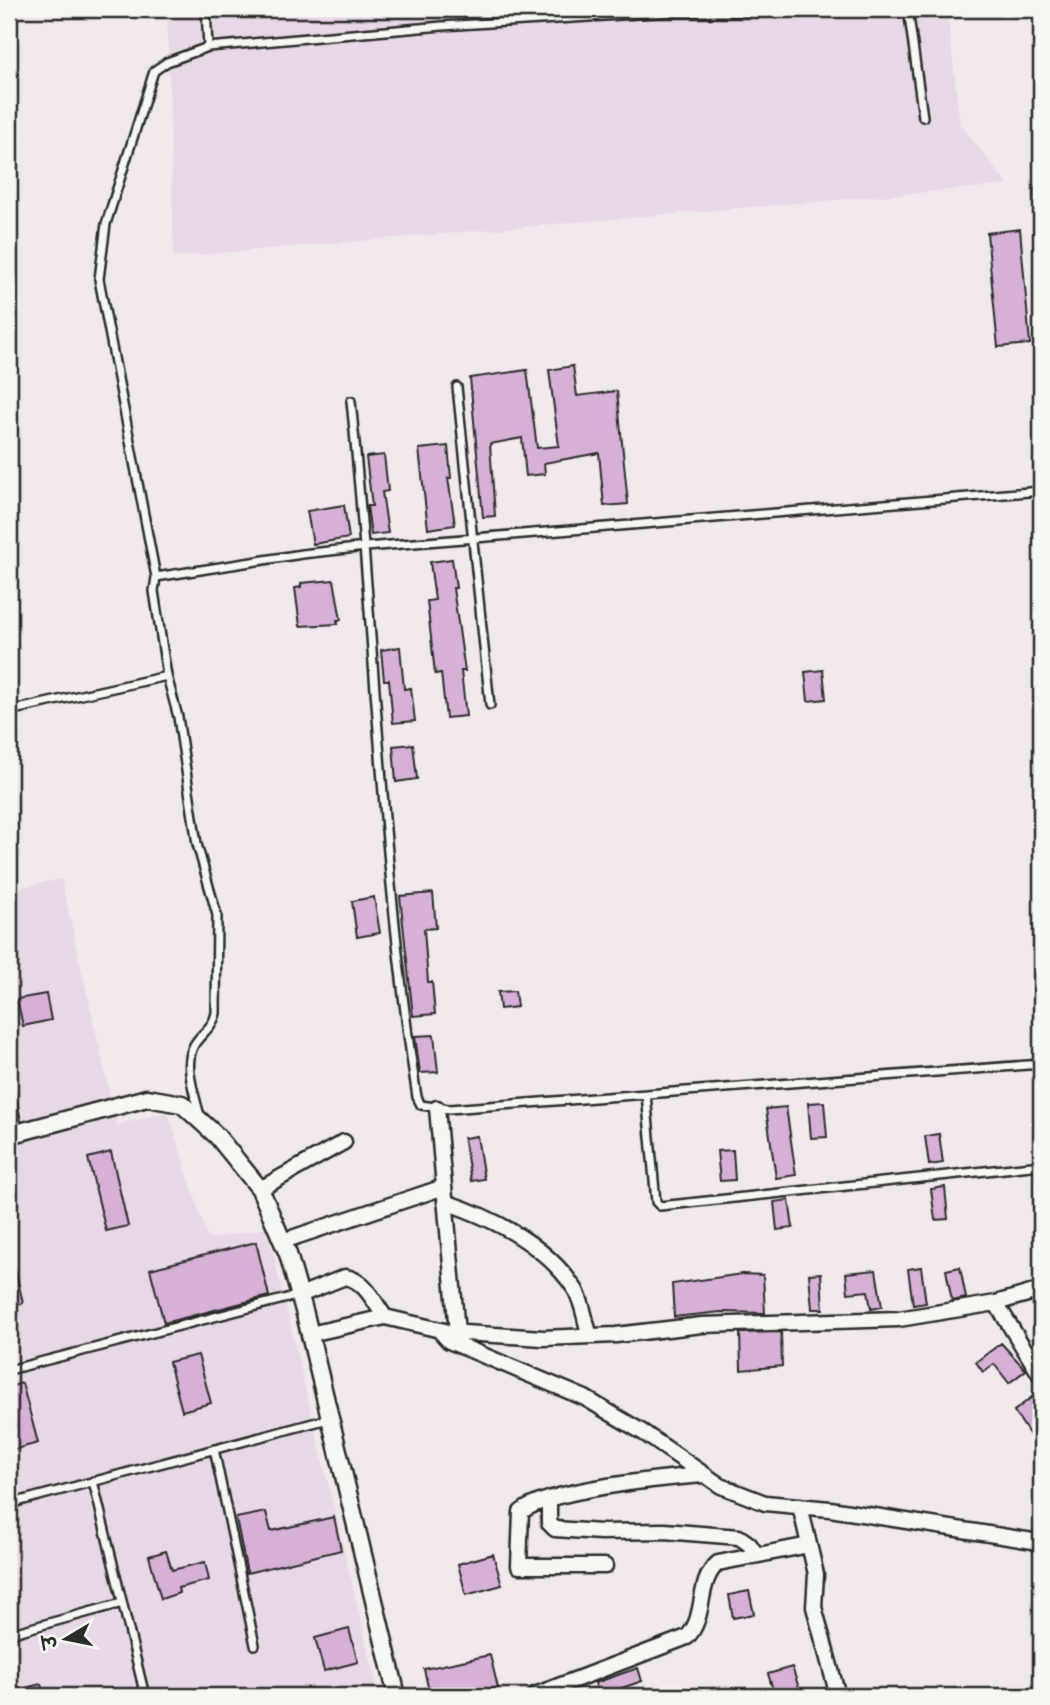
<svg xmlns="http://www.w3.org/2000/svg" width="1050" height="1705" font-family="Delius,'Playpen Sans Deva',sans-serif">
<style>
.built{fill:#e8d7e7}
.building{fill:#d7b0d8;stroke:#2b2b2b;stroke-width:2}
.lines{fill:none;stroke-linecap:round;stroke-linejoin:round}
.service-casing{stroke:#2b2b2b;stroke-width:12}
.minor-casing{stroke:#2b2b2b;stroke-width:19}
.tertiary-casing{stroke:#2b2b2b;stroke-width:21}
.service{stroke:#f6f6f2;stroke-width:7}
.minor{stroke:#f6f6f2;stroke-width:14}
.tertiary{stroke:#f6f6f2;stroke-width:16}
</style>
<rect width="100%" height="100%" fill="#f0e8ed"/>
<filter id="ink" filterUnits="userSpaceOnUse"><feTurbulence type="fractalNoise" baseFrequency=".0143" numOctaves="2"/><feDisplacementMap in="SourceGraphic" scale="14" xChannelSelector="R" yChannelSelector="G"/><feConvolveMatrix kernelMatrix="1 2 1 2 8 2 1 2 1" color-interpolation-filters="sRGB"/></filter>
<g filter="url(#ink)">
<!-- built -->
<path class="built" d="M167 9H947L960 124 1008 185 174 257Z
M61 879 117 1125 168 1112 208 1239 267 1228 379 1696H9V890Z"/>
<!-- building -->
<path class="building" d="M1020 229 1030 344 998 347 987 233Z
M573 366 577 396 617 391 628 504 604 506 599 453 544 463 545 474 526 476 522 438 490 444 495 516 483 517 470 378 527 370 537 448 559 446 549 370Z
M448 446 451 478H448L455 525 428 529 419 449Z
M384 455 388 491 382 492 388 533 371 535 367 506H372L366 457Z
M344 505 349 538 313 544 307 511Z
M452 559 456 588H453L465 671H461L466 716 446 718 441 673 435 674 427 601 435 600 430 562Z
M334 580 341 620H337L338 624 300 626 295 588 301 587V583Z
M400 647 404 689 411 688 415 721 393 723 389 680H384L381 650Z
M823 670 826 699 808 701 805 672Z
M413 744 417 779 396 782 393 746Z
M433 893 436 928 424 929 428 982H432L435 1014 413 1016 400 896Z
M374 897 380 933 357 937 352 901Z
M515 991 517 1007 500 1009 498 992Z
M46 994 51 1020 23 1026 17 999Z
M434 1035 438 1072 420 1073 415 1036Z
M824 1102 827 1137 811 1138 808 1103Z
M786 1107 796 1175 776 1178 766 1109Z
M939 1134 943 1163 929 1165 925 1136Z
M477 1136 484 1179 471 1181 464 1138Z
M733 1150 735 1180 720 1181 717 1151Z
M111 1152 128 1226 106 1231 88 1158Z
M945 1187 948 1219 935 1220 931 1189Z
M789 1200 793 1228 777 1230 774 1202Z
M256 1242 269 1296 164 1323 150 1269Z
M9 1259H13L23 1303 9 1307Z
M921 1267 926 1303 913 1305 908 1269Z
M960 1267 966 1298 952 1301 946 1270Z
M876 1270 882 1307 871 1309 868 1291 848 1293 846 1273Z
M821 1273 823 1309H812L809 1274Z
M742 1274 763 1275 765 1313 721 1312 674 1317 672 1284Z
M781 1332 782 1366 741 1370 740 1333Z
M1001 1343 1026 1370 1009 1383 994 1364 983 1372 976 1362Z
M198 1355 211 1403 182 1411 169 1362Z
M22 1383 38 1443 9 1451V1387Z
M1041 1390V1452L1014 1411Z
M266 1512 271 1531 334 1517 341 1550 247 1573 236 1518Z
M166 1551 172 1570 205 1562 209 1580 178 1588 179 1593 161 1599 149 1556Z
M493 1554 502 1585 466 1595 458 1564Z
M749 1591 754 1614 733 1618 729 1595Z
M349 1629 358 1662 324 1671 315 1638Z
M490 1655 498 1688 460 1696H430L424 1669Z
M792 1667 800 1691 775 1696 768 1674Z
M638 1668 642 1681 599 1696 595 1683Z
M41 1684 44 1696H9V1692Z"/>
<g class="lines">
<!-- service casing -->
<g class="service-casing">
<path id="service" d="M206 9 208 47
M908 9 923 117
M1039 191 1041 212
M457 387 490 705
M351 401C375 633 381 867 417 1097L421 1105 449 1109 1041 1064
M156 577 99 279 106 224 154 71 167 62 208 47 442 26 670 12H744L753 9
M9 711 167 676
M9 1086 18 1132
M646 1094 656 1202 660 1206 1041 1165
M200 1116C195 1095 183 1065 194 1045 201 1033 213 1028 216 1013L217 915 197 844 178 717 167 676 154 591 156 577 302 554 366 547 1041 491
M9 1370 299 1295
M214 1449 255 1645
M93 1481 145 1696
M9 1504 328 1419
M9 1634 122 1603"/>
</g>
<!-- minor casing -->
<g class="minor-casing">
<path id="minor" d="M437 1108 457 1332
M260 1189 344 1142
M445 1202C493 1218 546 1245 575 1289 583 1302 585 1322 590 1336
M283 1241 444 1187
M300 1295 345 1277C365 1280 374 1302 385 1317
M996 1303 1041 1376
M439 1330 449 1341 585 1398 644 1433 721 1486 765 1503 830 1509 1033 1541 1041 1545
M310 1334 385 1317 449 1332 543 1338 616 1335 702 1325 899 1319 996 1303 1041 1290
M549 1501V1523L555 1529 601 1532 664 1531 739 1537 749 1544 756 1554
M800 1506 816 1574 814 1607 838 1696
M605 1566H519L521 1512C549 1489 665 1478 703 1475
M535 1695 687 1637C707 1617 696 1582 718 1563L809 1545"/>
</g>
<!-- tertiary casing -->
<g class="tertiary-casing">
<path id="tertiary" d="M9 1135 147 1098 182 1104 217 1136 260 1189 288 1254 305 1314 397 1696"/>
</g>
<!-- service -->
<use href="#service" class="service"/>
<!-- minor -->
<use href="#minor" class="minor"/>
<!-- tertiary -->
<use href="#tertiary" class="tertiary"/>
</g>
</g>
<!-- margin -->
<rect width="1050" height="1705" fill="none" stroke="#f6f6f2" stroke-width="35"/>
<rect x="18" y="18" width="1015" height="1670" fill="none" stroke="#2b2b2b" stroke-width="2.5" filter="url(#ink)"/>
<!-- north arrow -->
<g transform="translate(66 1639) rotate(260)" stroke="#f6f6f2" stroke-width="5" paint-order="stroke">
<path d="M0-5L12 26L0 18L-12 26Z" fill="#2b2b2b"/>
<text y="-10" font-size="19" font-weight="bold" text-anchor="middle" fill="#2b2b2b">उ</text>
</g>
</svg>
